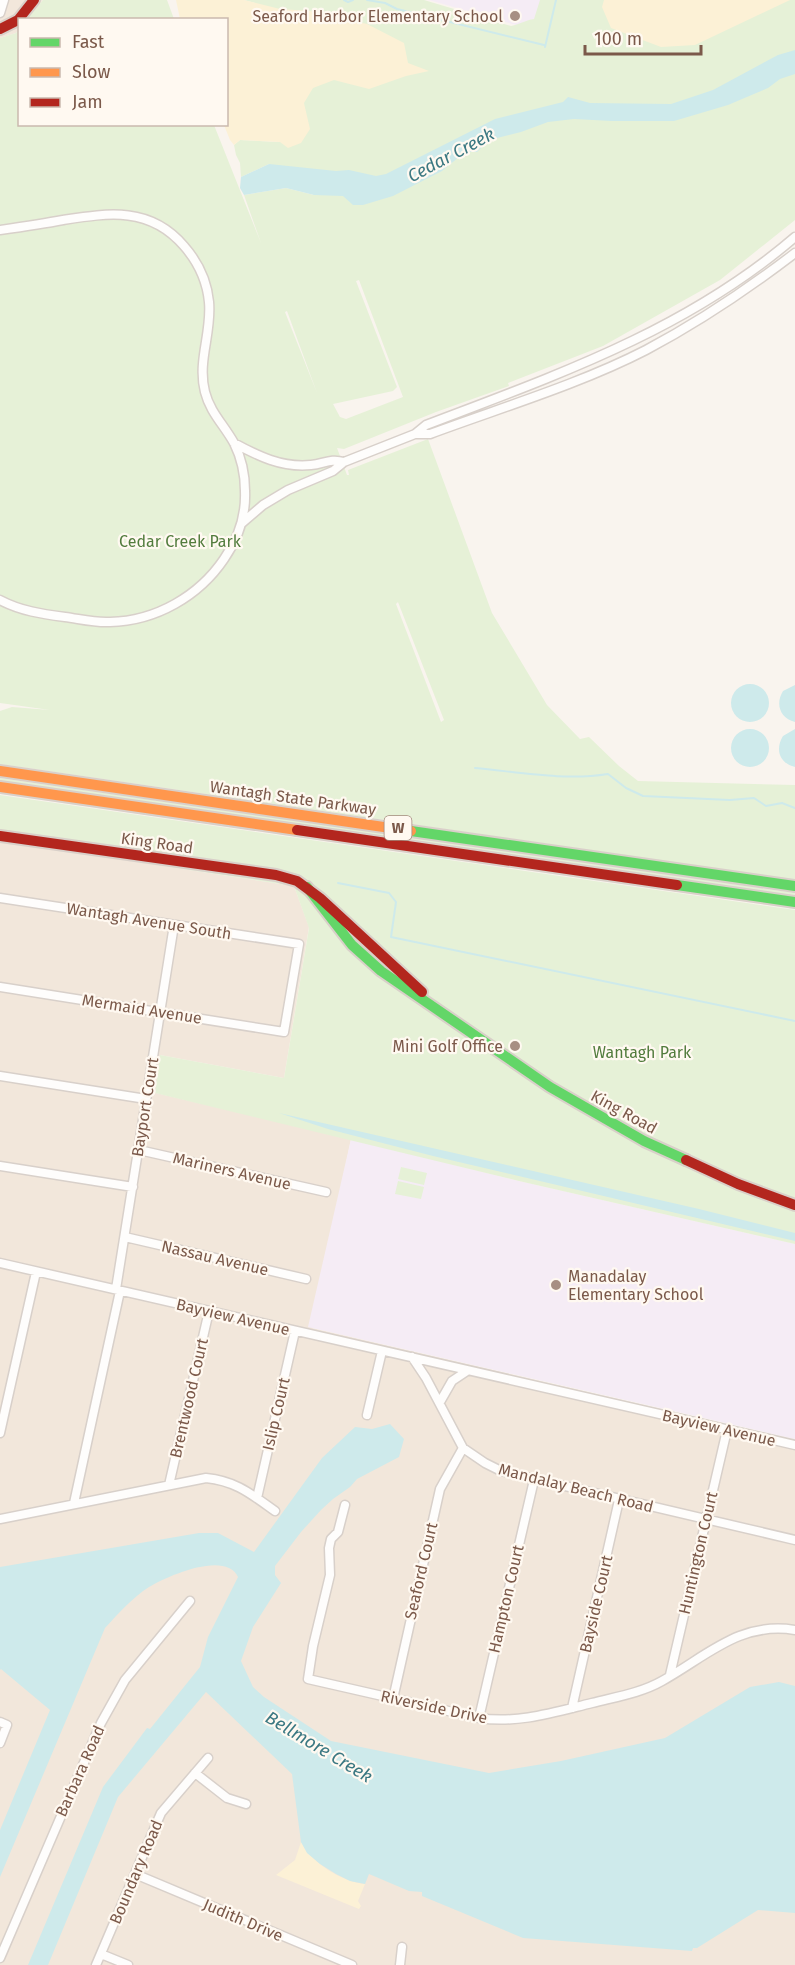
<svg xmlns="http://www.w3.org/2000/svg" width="795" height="1965" font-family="'Fira Sans',sans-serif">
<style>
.residential{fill:#f2e7db}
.education{fill:#f5ecf5}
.green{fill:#e6f1d7;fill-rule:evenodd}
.sand{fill:#fcf1d6}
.water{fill:#ceeaeb}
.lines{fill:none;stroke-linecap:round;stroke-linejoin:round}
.stream{stroke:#ceeaeb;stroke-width:2}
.street-casing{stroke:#d8d0ca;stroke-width:11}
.fast-casing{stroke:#d9d0c9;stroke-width:14}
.slow-casing{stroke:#d9d0c9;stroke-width:14}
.jam-casing{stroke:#d9d0c9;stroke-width:14}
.street{stroke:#fefdfc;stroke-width:8}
.fast{stroke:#63d668;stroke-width:10}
.slow{stroke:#ff974d;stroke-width:10}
.jam{stroke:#b3261e;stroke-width:10}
.poi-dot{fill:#a78f83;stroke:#fff9f1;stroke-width:2}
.labels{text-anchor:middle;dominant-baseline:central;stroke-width:4.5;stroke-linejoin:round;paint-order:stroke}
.shield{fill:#fff9f1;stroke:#a3897c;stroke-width:1.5}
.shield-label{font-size:15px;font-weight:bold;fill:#7b594a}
.poi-label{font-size:16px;fill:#7b594a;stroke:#fff9f1;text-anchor:end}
.park-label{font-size:16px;fill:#527c3d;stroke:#fff9f1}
.street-label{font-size:16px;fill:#7b594a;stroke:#fff9f1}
.water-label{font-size:18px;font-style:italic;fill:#3b7882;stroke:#fff9f1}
</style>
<rect width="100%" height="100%" fill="#f9f4ee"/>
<!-- residential -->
<path class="residential" d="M0 0H43L27 19 20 20 19 29 16 33 0 38Z
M0 841 294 886 309 927 284 1078 160 1055 156 1093 351 1139 312 1328 795 1440V1965H0Z"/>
<!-- education -->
<path class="education" d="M429 0H549L540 32Z
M351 1139 519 1181 795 1244V1439L308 1327Z"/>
<!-- green -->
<path class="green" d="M43 0H167L174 19H27Z
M244 0H424L511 26C520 24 526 20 534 19L540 0H795V220L720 280 603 346 508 383 509 386 436 412 344 449 337 448 347 475H349L348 470 428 439 492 613 547 705 580 739 589 737 619 766 638 781 795 785V880L0 764V711L12 707 50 710 0 703V38L16 33 19 29 20 124 214 125 261 243 244 195 286 188 314 195 269 164 241 177 240 163 236 155 234 145 240 140 280 142 255 3ZM359 280 403 397 346 419 340 417 333 404 393 391 397 387 356 281ZM287 311 317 393 285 312ZM398 602 444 720 441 722 396 604Z
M0 778 795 893V897L0 782Z
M0 795 795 910V1244L519 1181 155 1093 160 1055 284 1078 309 928 294 886 0 841Z
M401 1167 427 1173 424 1185 398 1179Z
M398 1181 424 1187 421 1199 395 1194Z"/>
<!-- sand -->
<path class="sand" d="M176 0H244L280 9 310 11 367 24 404 43 408 63 429 71 406 76 369 89 334 80 313 88 304 103 310 129 301 143 288 148 280 142 240 140 234 145 230 140 224 125 226 124V20L180 19Z
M604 0H790L695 45 661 47 611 28 602 7Z
M301 1842C314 1864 340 1881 365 1884L358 1901 361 1906 359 1909 276 1875 295 1860Z"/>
<!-- water -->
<path class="water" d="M795 50V74L780 79 768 88 728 105 674 121H612L574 119 548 122 521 132 489 140 477 152H465L442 171 393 196 363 205H353L343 196 314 195 286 188 244 195 240 188 241 177 269 164 336 171 349 170 376 176 386 174 495 119 563 102 568 97 590 103 671 104 713 90 778 55Z
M731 703a19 19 0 1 1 38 0a19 19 0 1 1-38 0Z
M795 685V722C780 718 775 704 783 691Z
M795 729V767C779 763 775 749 783 736Z
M731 748a19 19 0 1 1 38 0a19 19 0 1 1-38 0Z
M279 1113 699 1209 795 1233V1241L433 1156 328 1129Z
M390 1424 404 1439 399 1457 357 1479 350 1487 333 1499 321 1510 301 1532 275 1566V1575L281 1583 253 1627 241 1661 253 1687 264 1697 331 1741 489 1773 561 1761 665 1738 750 1687 779 1682 795 1686V1913L758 1910 697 1948H693L692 1951 523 1938 422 1896V1892L409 1891 369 1874 365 1884 350 1881 336 1874 320 1864 307 1853 301 1842 292 1774 206 1692 118 1797 48 1965H28L103 1787 147 1728 150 1729 200 1667 208 1637 238 1577C226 1550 167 1576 149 1587 133 1597 118 1614 105 1628L0 1877V1830L50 1710 1 1669 0 1670V1567L199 1533H218L254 1552 322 1458 355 1427 372 1429Z"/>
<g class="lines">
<!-- stream -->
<path class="stream" d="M344 0 348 2 353 0
M367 0 385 3 397 9 544 45
M545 47 556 0
M475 768C519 772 564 781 608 774L626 788 643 796 730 800 754 798 766 806 782 803 795 808
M338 883 389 893 396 902 391 937 795 1021"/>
<!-- street casing -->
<g class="street-casing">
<path id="street" d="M0 13 4 0
M0 230C21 227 42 224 63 220 108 213 150 206 184 246 198 262 207 281 209 302 212 333 197 361 205 392 210 412 224 425 234 443 241 457 245 475 245 491 246 515 238 539 224 559 199 596 156 621 110 622 95 623 80 619 65 617 42 614 21 611 0 600
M415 434H430C500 408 580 384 646 350 699 322 748 289 795 253
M234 443C258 456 282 468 311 465 324 464 330 458 344 462
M242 523 263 505 288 490 333 471 344 462 415 434 426 425C557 375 687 330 795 237
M0 898 299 944 284 1032 0 987
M0 1076 146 1099
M139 1150 326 1192
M0 1166 133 1187
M125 1237 306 1279
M0 1263 795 1445
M116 1289 174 925
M412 1357 426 1378 463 1448 485 1463 501 1471 795 1540
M440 1402 452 1381 467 1371
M367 1415 382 1351
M0 1433 36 1272
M169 1485 209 1311
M257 1498 295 1331
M74 1503 120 1291
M345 1505 338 1532 331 1539 329 1548 330 1575 313 1646 308 1679 479 1718C518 1724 555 1712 592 1703 615 1697 641 1693 662 1681 707 1656 740 1621 795 1630
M0 1519 206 1478C236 1481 251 1494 275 1511
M670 1675 727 1430
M393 1699 440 1489 463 1448
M572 1708 619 1500
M479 1718 534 1480
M0 1722 7 1725 0 1743
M195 1773 227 1798 246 1804
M135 1874 352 1965
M101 1954 128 1965
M0 1958 101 1723 125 1680 190 1601
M96 1965 161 1813 208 1758
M400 1965 402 1947"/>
</g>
<!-- fast casing -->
<g class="fast-casing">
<path id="fast" d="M411 831 795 886
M677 885 795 902
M307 887 352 945 381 971 550 1087 644 1141 686 1160"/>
</g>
<!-- slow casing -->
<g class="slow-casing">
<path id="slow" d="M0 771 411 831
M0 787 297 830"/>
</g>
<!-- jam casing -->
<g class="jam-casing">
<path id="jam" d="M0 29 18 20 34 0
M297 830 677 885
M0 836 276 875 297 881 320 898 422 992
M686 1160 738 1184 795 1205"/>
</g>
<!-- street -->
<use href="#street" class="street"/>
<!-- fast -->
<use href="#fast" class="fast"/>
<!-- slow -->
<use href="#slow" class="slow"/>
<!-- jam -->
<use href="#jam" class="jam"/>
</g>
<!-- markers -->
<g class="poi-dot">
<circle cx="515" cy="16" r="6"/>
<circle cx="515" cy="1046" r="6"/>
<circle cx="556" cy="1285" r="6"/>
</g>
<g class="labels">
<!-- shield labels -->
<rect class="shield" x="384.5" y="816" width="27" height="24" rx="4.5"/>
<g class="shield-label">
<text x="398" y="828">W</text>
</g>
<!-- poi labels -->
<g class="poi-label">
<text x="503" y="16">Seaford Harbor Elementary School</text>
<text x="503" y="1046">Mini Golf Office</text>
<text x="568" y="1276" text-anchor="start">Manadalay<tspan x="568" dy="18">Elementary School</tspan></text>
</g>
<!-- park labels -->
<g class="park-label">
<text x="180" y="541">Cedar Creek Park</text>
<text x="642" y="1052">Wantagh Park</text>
</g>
<!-- street labels -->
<g class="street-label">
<text transform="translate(293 798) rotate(8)">Wantagh State Parkway</text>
<text transform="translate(157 843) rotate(8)">King Road</text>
<text transform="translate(149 921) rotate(9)">Wantagh Avenue South</text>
<text transform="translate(142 1009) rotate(9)">Mermaid Avenue</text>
<text transform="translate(145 1107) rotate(-81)">Bayport Court</text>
<text transform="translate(624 1112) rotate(29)">King Road</text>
<text transform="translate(232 1171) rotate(13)">Mariners Avenue</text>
<text transform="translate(215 1258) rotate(13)">Nassau Avenue</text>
<text transform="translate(233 1317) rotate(13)">Bayview Avenue</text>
<text transform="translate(189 1398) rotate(-77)">Brentwood Court</text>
<text transform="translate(276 1414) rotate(-77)">Islip Court</text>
<text transform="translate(719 1428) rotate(13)">Bayview Avenue</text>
<text transform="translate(576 1488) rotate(14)">Mandalay Beach Road</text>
<text transform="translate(698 1553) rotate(-77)">Huntington Court</text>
<text transform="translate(421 1571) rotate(-77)">Seaford Court</text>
<text transform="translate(506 1599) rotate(-77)">Hampton Court</text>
<text transform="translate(596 1604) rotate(-77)">Bayside Court</text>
<text transform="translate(434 1707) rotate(12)">Riverside Drive</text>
<text transform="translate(80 1771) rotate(-66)">Barbara Road</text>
<text transform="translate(136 1872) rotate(-67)">Boundary Road</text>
<text transform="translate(243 1920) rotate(23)">Judith Drive</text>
</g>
<!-- water labels -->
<g class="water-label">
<text transform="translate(451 155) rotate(-28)">Cedar Creek</text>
<text transform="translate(319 1747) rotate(31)">Bellmore Creek</text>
</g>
</g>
<!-- legend -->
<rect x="18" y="18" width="210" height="108" fill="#fff9f1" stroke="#cab9ae" stroke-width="1.5"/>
<rect x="30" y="38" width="30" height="9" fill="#63d668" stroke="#cab9ae" stroke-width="1.5"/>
<text x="72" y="48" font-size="18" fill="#7b594a">Fast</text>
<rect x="30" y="68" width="30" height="9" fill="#ff974d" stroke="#cab9ae" stroke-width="1.5"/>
<text x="72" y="78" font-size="18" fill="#7b594a">Slow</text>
<rect x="30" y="98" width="30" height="9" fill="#b3261e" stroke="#cab9ae" stroke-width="1.5"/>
<text x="72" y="108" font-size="18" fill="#7b594a">Jam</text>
<!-- scale -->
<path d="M585 45v9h116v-9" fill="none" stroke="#7b594a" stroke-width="3"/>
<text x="594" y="45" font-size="18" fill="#7b594a" stroke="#fff9f1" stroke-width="4.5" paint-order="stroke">100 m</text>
</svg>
